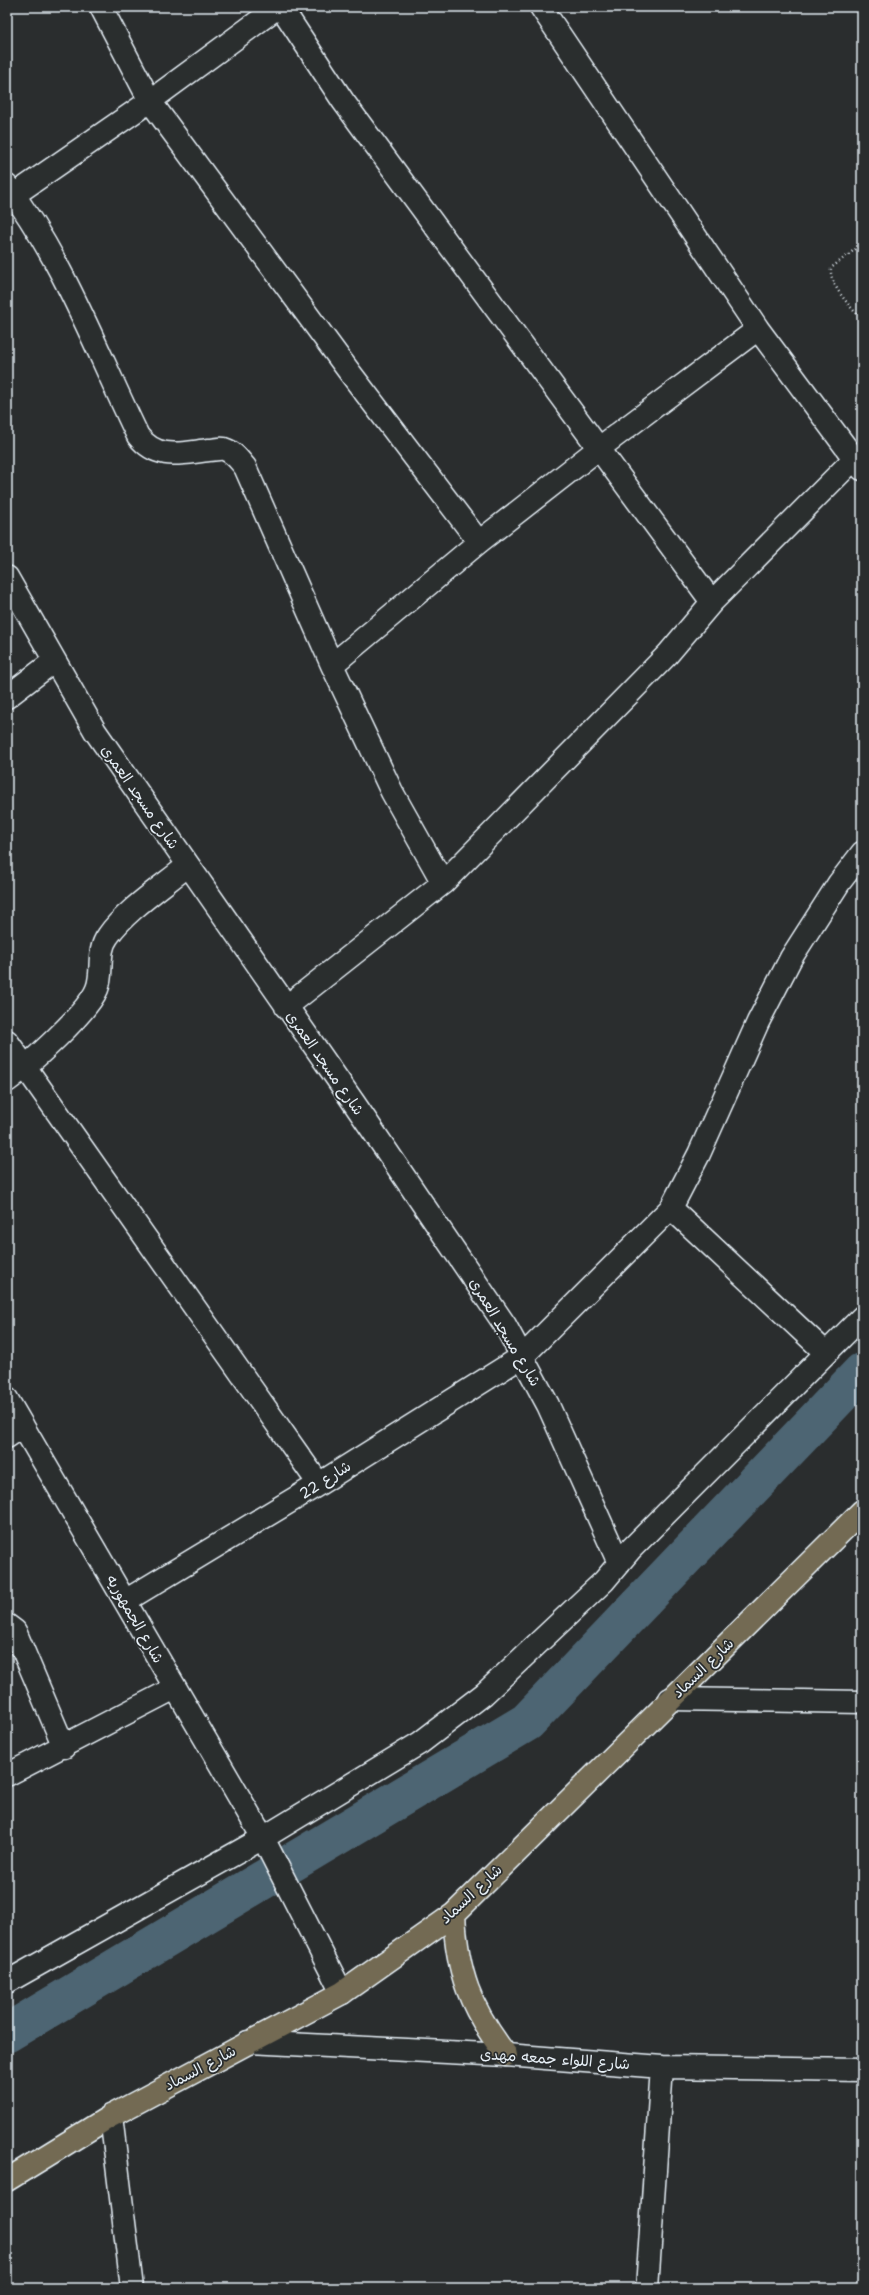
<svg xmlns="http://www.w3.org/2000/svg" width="869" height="2295" font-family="'Shantell Sans','Playpen Sans Arabic',sans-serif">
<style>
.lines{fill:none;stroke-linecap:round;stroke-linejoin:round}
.canal{stroke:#4e6573;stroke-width:39}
.minor-casing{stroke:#e8f1f8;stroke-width:25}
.highway-casing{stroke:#e8f1f8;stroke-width:25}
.path{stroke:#e8f1f8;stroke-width:2.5;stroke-dasharray:1 3;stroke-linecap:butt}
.minor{stroke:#2a2d2e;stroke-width:22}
.highway{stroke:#736b52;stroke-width:22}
.labels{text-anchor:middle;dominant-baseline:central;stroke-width:3.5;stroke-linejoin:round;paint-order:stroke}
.street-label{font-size:15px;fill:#e8f1f8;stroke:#2a2d2e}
</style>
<rect width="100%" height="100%" fill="#2a2d2e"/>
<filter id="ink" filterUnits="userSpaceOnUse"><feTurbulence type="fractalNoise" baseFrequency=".025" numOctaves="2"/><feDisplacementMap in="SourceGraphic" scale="8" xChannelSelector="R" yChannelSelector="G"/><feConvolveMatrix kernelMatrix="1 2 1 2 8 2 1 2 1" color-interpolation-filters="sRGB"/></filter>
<g filter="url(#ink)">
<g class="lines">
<!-- canal -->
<path class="canal" d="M7 2033 527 1722 862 1372"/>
<!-- minor casing -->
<g class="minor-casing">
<path id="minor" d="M101 7 150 101 351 374 479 542
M281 7 343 101 712 602
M541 7 758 329 862 469
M7 186C64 261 97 352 138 436 158 461 181 453 209 450 214 450 220 448 224 449 234 452 239 460 245 467L332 665 392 792 443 883
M14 195 150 101 278 7
M7 577 95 731 354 1103 505 1325 548 1405 619 1563
M332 665 479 542 598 449 758 329
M7 697 54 661
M286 1007 443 883 668 654 712 602 854 459
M7 1041 319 1484
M7 1081C29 1065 88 1012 97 989 104 972 96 952 108 936 125 911 163 886 187 866
M671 1208 826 1353
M7 1399 263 1838 342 1993
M7 1437 23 1426
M125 1601 319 1484 523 1356 671 1208 699 1154 758 1022 791 958 839 883 862 853
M7 1625 15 1631 64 1747
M670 1699 862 1702
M7 1775 175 1688
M7 1982 263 1838 420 1743 484 1694 604 1581 631 1549 862 1317
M248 2042 506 2055 662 2067 862 2070
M111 2116 132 2288
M647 2288 662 2067"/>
</g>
<!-- highway casing -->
<g class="highway-casing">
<path id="highway" d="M454 1914C457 1973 470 2008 506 2055
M7 2180 111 2116 342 1993 454 1914 862 1511"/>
</g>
<!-- path -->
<path class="path" d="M862 244 831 268C829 286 851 306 862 321"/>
<!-- minor -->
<use href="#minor" class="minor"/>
<!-- highway -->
<use href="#highway" class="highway"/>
</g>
</g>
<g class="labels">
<!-- street labels -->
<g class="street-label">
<text transform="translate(140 797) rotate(55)">شارع مسجد العمرى</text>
<text transform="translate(325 1063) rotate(55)">شارع مسجد العمرى</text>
<text transform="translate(505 1332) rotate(59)">شارع مسجد العمرى</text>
<text transform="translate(325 1480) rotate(-32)">شارع 22</text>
<text transform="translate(135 1619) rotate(60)">شارع الجمهوريه</text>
<text transform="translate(703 1668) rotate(-44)">شارع السماد</text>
<text transform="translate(471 1894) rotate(-43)">شارع السماد</text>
<text transform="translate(555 2059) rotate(4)">شارع اللواء جمعه مهدى</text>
<text transform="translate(200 2068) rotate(-28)">شارع السماد</text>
</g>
</g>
<!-- margin -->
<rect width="869" height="2295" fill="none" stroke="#2a2d2e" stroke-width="24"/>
<rect x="12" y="12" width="845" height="2271" fill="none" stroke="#e8f1f8" stroke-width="1.5" filter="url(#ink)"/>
</svg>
